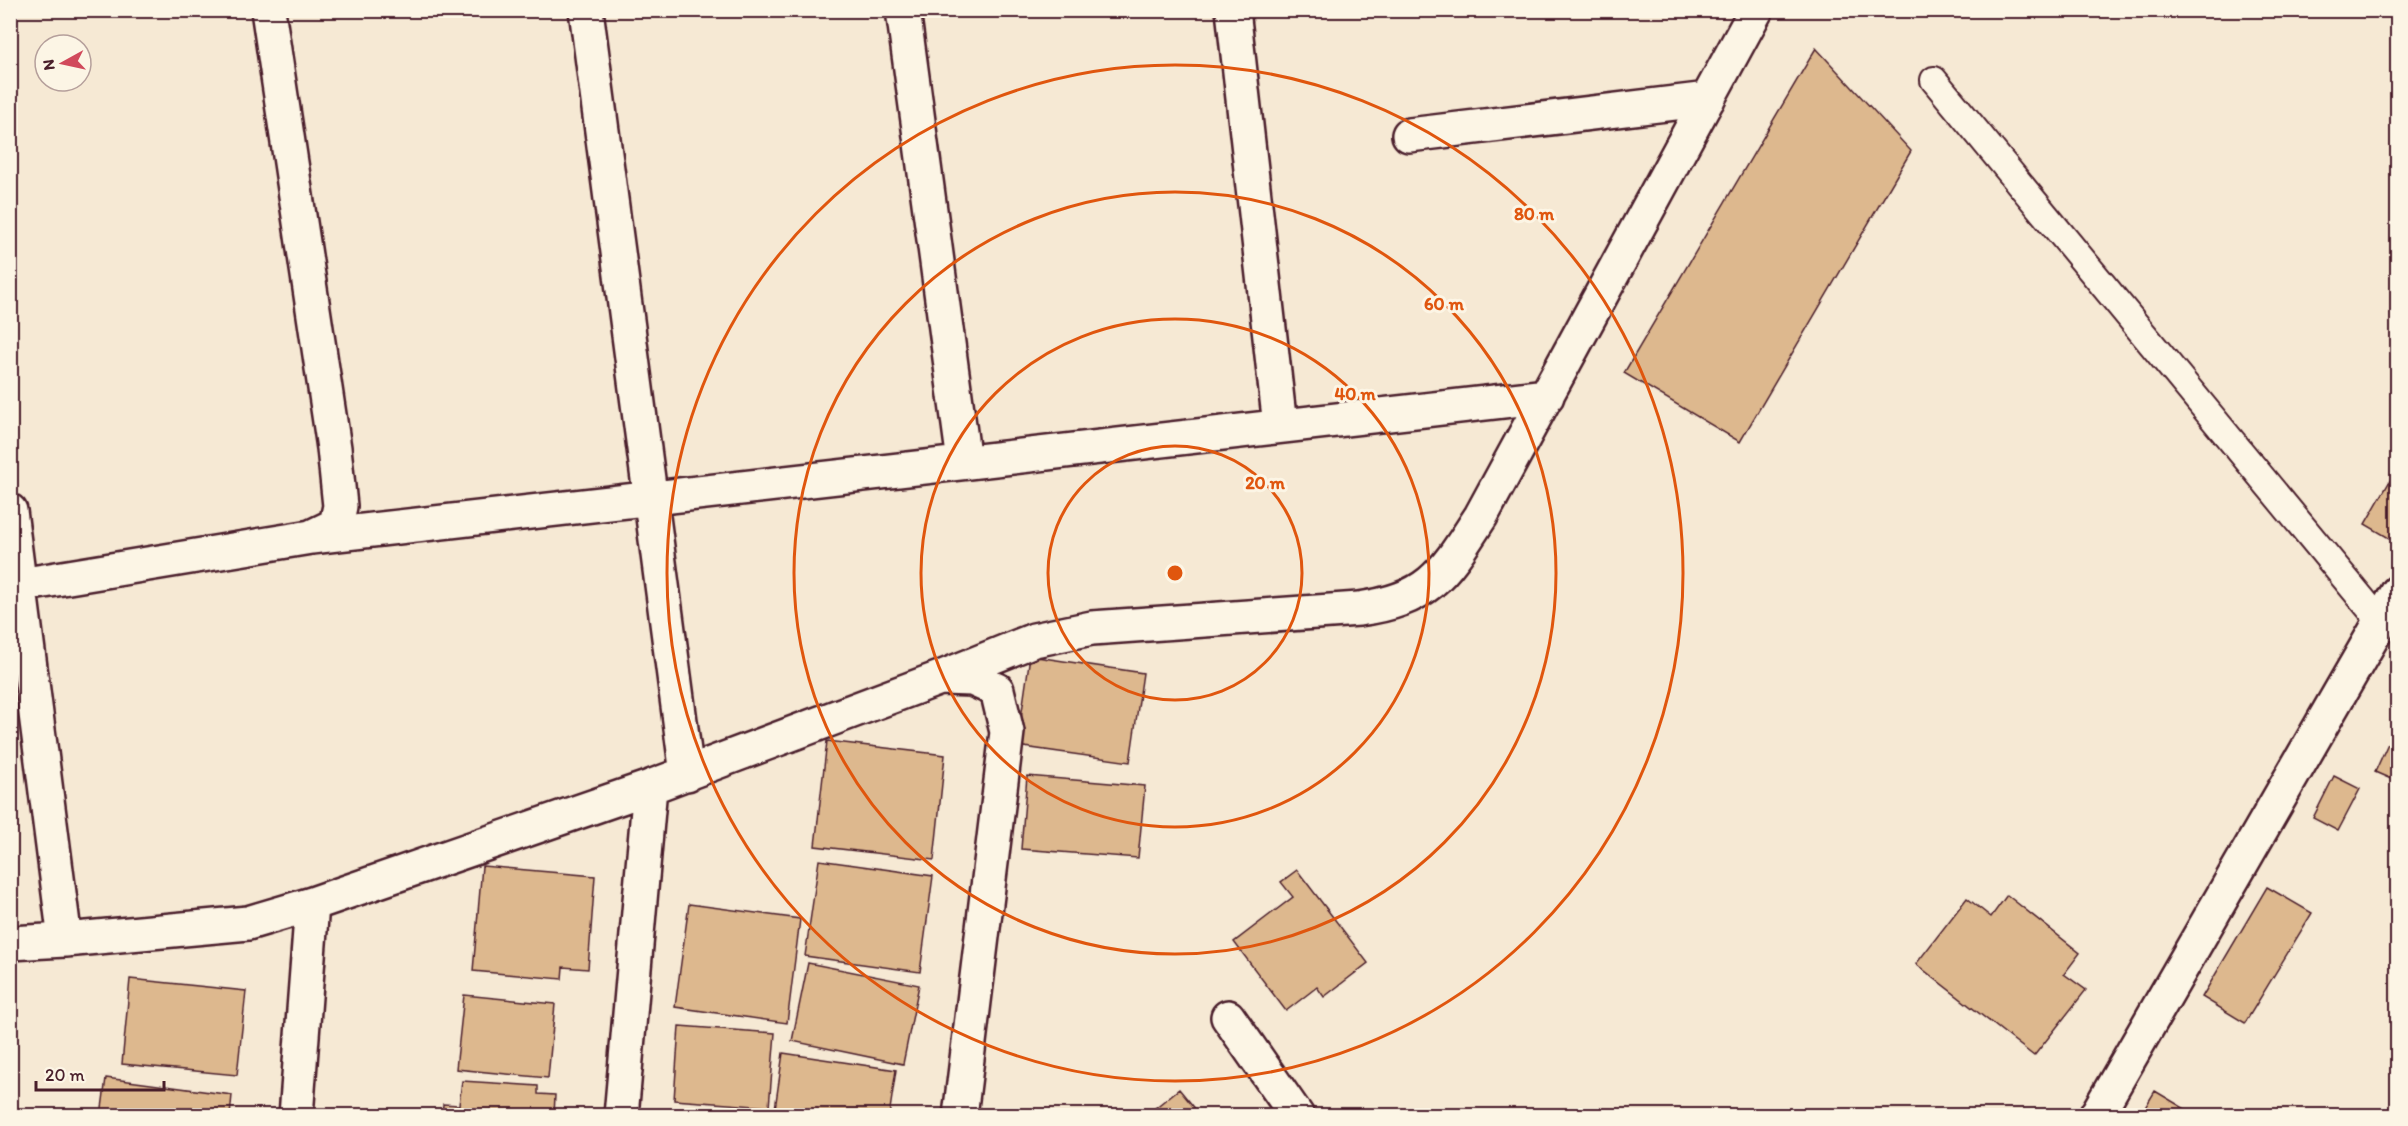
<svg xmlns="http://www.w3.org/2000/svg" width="2408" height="1126" font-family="Itim,sans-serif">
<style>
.building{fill:#ddb88e;stroke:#4a1f2b;stroke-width:1.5}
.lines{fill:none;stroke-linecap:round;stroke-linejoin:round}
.service-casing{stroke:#4a1f2b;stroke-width:30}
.minor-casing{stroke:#4a1f2b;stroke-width:38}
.service{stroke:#fcf5e5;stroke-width:26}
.minor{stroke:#fcf5e5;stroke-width:33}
.ring{fill:none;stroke:#e0560e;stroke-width:3}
.centre{fill:#e0560e;stroke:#fcf5e5;stroke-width:3}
.ring-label{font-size:18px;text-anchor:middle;font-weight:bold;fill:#e0560e;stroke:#fcf5e5;stroke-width:6;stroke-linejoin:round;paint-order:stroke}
</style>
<rect width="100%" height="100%" fill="#f6e9d4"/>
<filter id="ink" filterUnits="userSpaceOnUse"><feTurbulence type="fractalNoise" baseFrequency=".0167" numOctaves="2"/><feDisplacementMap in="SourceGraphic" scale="12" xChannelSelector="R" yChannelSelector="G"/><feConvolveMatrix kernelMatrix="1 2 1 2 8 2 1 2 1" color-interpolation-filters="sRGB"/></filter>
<g filter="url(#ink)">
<!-- building -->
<path class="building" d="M1816 48 1911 151 1740 442 1624 373Z
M2398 467V534L2394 541 2365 524Z
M1030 656 1143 673 1130 762 1017 746Z
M2395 728 2398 729V782L2375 772Z
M827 741 945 755 934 860 815 846Z
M1027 776 1145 786 1138 858 1021 849Z
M2334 776 2360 789 2338 831 2313 818Z
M819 860 933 876 920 972 805 956Z
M482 866 595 876 588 969 563 967 562 979 473 971Z
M1297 870 1368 963 1324 997 1317 987 1286 1011 1234 942 1293 897 1281 882Z
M2267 887 2312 913 2245 1023 2202 997Z
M2007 895 2080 953 2064 974 2086 990 2034 1056 1916 964 1967 898 1991 917Z
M689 904 800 919 787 1023 675 1007Z
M808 963 919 985 903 1064 792 1041Z
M130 979 246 991 237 1075 122 1064Z
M10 995 17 996 15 1052H10Z
M464 995 555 1004 548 1078 456 1069Z
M679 1026 775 1033 769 1107 674 1100Z
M783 1053 896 1070 889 1116H774Z
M106 1078 232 1095 230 1116H101Z
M462 1081 538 1086V1094L555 1095 554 1116H442L443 1104 459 1105Z
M1179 1089 1197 1111 1191 1116H1145Z
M2155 1091 2197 1116H2140Z"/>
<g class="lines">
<!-- service casing -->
<g class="service-casing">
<path id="service" d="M1934 80 2381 622"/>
</g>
<!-- minor casing -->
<g class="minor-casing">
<path id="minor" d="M586 10 687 774
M903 10 964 462
M1233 10 1280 426
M1409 135 1708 99
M10 511 65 940
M311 537 1547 396
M20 585 311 537 336 525 340 506 334 448 268 10
M942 678 972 679 997 690 1007 732 960 1116
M10 943 65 940 248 923 312 904 650 787 940 678 1034 640 1092 628 1359 609C1431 599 1444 573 1481 516L1756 10
M1228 1017 1297 1116
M296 1116 312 904
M621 1116 650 787
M2096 1116 2398 592"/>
</g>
<!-- service -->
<use href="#service" class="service"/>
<!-- minor -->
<use href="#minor" class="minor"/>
</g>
</g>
<!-- distance rings -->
<g class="ring">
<circle cx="1175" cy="573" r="127"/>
<circle cx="1175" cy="573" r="254"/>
<circle cx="1175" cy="573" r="381"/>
<circle cx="1175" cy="573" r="508"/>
</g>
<circle cx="1175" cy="573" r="9" class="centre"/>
<g class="ring-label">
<text x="1534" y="220">80 m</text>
<text x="1444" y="310">60 m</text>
<text x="1355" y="400">40 m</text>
<text x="1265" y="489">20 m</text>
</g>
<!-- margin -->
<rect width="2408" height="1126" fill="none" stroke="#fcf5e5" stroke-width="36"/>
<rect x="18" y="18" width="2372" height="1090" fill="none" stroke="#4a1f2b" stroke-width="2" filter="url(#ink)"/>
<!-- north arrow -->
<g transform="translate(63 63) rotate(262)"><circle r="28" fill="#fcf5e5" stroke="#b59f9b" stroke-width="1.5"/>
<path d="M0-4.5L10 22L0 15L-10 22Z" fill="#d1495b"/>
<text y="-9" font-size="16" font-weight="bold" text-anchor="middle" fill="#4a1f2b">N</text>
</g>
<!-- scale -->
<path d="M36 1081v9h128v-9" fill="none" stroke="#4a1f2b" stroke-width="3"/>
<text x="45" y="1081" font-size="18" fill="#4a1f2b" stroke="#fcf5e5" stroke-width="4.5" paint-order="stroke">20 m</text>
</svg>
